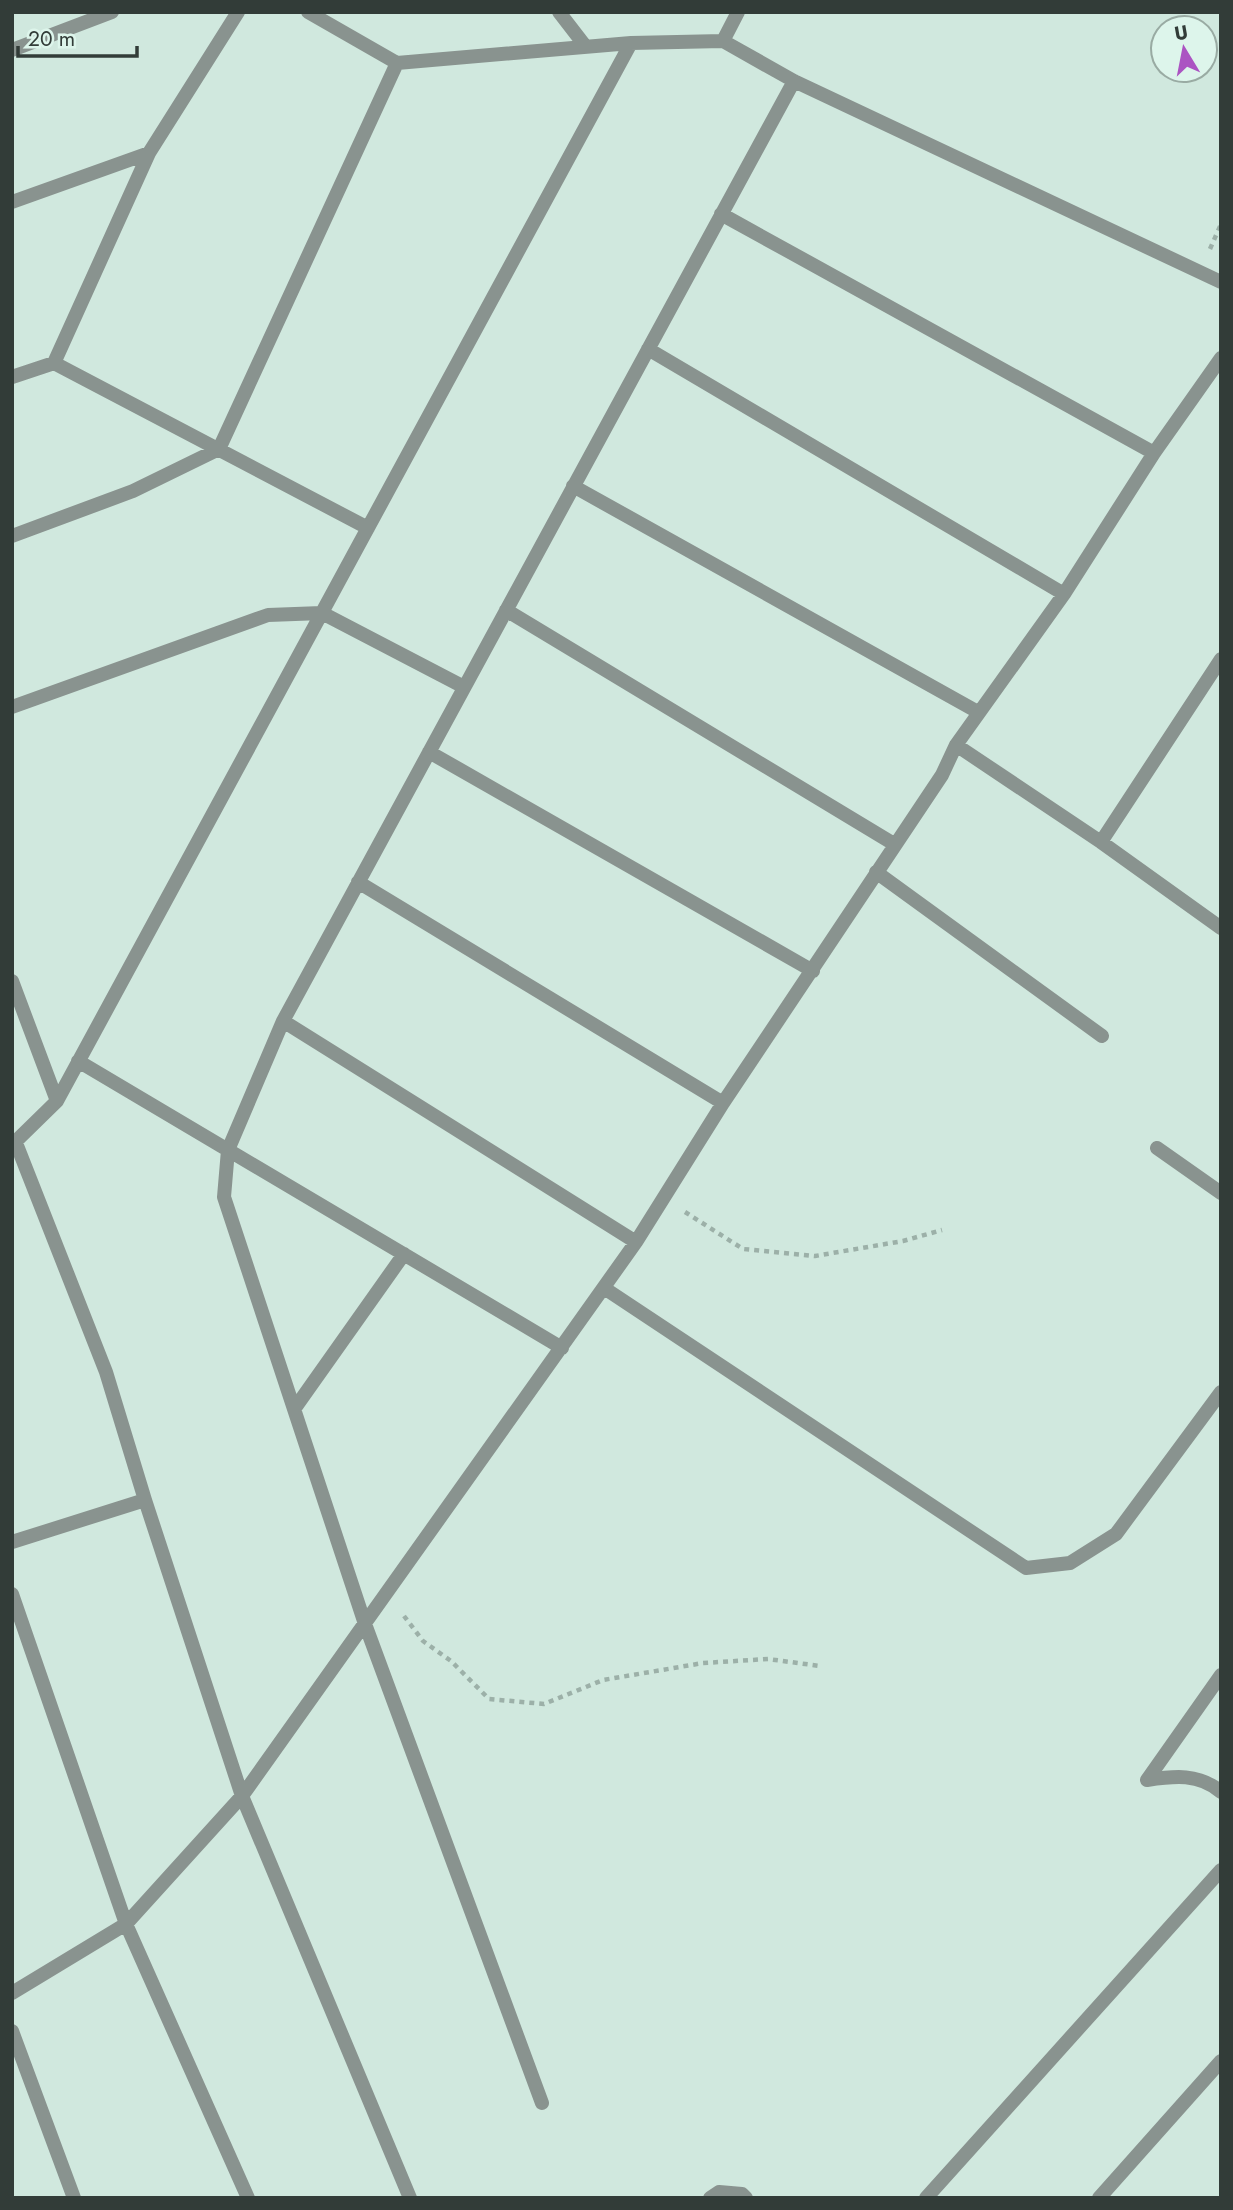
<svg xmlns="http://www.w3.org/2000/svg" width="1233" height="2210" font-family="Jost,sans-serif">
<style>
.lines{fill:none;stroke-linecap:round;stroke-linejoin:round}
.path{stroke:#9cb0a8;stroke-width:4.5;stroke-dasharray:5 5;stroke-linecap:butt}
.minor{stroke:#89938f;stroke-width:14}
</style>
<rect width="100%" height="100%" fill="#d0e8de"/>
<g class="lines">
<!-- path -->
<path class="path" d="M1210 249 1221 224
M685 1212 743 1249 815 1256 903 1241 942 1230
M404 1616 423 1641 451 1661 489 1699 544 1704 603 1680 703 1663 768 1659 820 1666"/>
<!-- minor -->
<path class="minor" d="M308 12 397 63 631 43 723 41 794 81 1221 282
M559 12 586 47
M723 41 738 12
M12 50 112 12
M12 202 149 153
M721 214 1154 453
M648 349 1064 594
M54 363 149 153 238 12
M12 377 54 363 368 528
M573 486 978 712
M12 536 133 491 219 449 397 63
M506 610 894 844
M12 707 268 615 322 613 464 687
M956 745 1101 842 1221 928
M429 752 813 971
M1101 842 1221 659
M876 872 1102 1036
M358 882 723 1103
M12 981 57 1101
M283 1021 636 1242
M78 1061 562 1348
M16 1143 106 1372 145 1500 242 1796 410 2198
M12 1145 57 1101 631 43
M1157 1148 1221 1193
M604 1288 1026 1568 1070 1563 1116 1534 1221 1392
M295 1408 404 1254
M12 1542 145 1500
M12 1594 126 1924 248 2198
M1147 1780 1221 1675
M1147 1780C1174 1776 1199 1773 1221 1792
M12 1993 126 1924 242 1796 636 1242 723 1103 942 775 956 745 1064 594 1154 453 1221 358
M12 2031 74 2198
M542 2103 365 1624 224 1197 228 1150 283 1021 794 81
M710 2198 719 2192 742 2194 746 2198
M926 2198 1221 1870
M1099 2198 1221 2061"/>
</g>
<!-- border -->
<rect width="1233" height="2210" fill="none" stroke="#323c38" stroke-width="28"/>
<!-- north arrow -->
<g transform="translate(1184 49) rotate(350)"><circle r="33" fill="#ddf5eb" stroke="#99aba3" stroke-width="2"/>
<path d="M0-5L12 26L0 18L-12 26Z" fill="#ab54c2"/>
<text y="-10" font-size="19" font-weight="bold" text-anchor="middle" fill="#323c38">U</text>
</g>
<!-- scale -->
<path d="M18 46v10h119v-10" fill="none" stroke="#323c38" stroke-width="3.5"/>
<text x="28" y="46" font-size="21" fill="#323c38" stroke="#ddf5eb" stroke-width="5" paint-order="stroke">20 m</text>
</svg>
